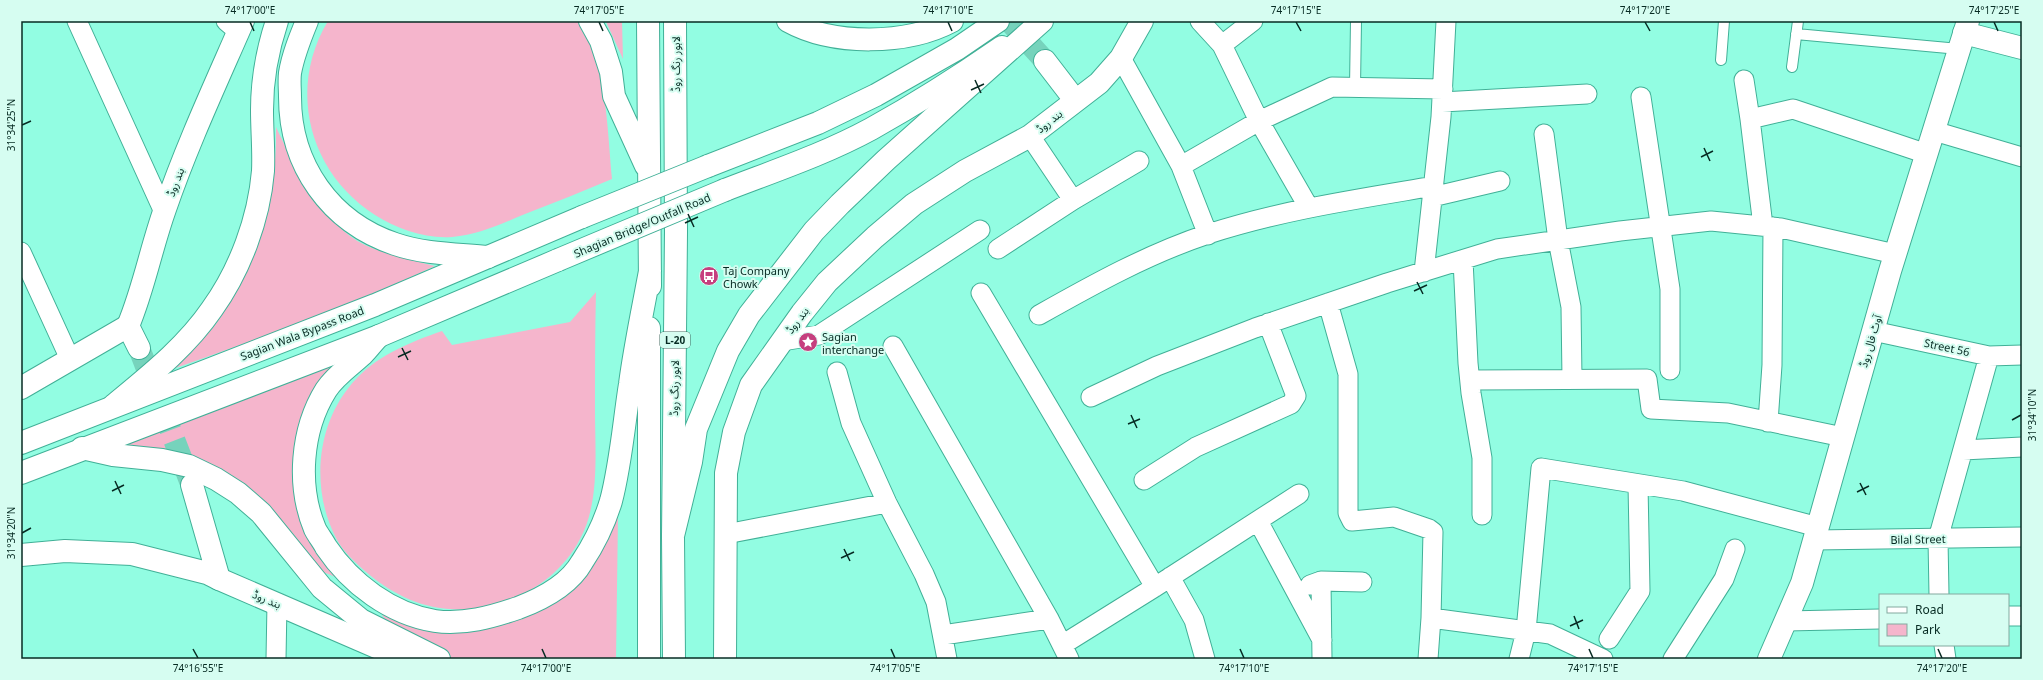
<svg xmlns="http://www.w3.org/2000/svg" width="2043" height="680" font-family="'Noto Sans','Noto Sans Arabic',sans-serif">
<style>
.green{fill:#f5b5cc}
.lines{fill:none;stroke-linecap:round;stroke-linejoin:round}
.tertiary-tunnel{stroke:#76d3bc;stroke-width:22;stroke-dasharray:22 11;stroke-linecap:butt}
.service-casing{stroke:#41b097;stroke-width:12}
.minor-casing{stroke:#41b097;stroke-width:21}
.tertiary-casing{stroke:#41b097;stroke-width:24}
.secondary-casing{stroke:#41b097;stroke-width:24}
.primary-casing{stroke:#41b097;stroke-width:24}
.motorway-casing{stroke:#41b097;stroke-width:24}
.service{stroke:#fff;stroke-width:10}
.minor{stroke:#fff;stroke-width:19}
.tertiary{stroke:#fff;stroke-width:22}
.secondary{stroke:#fff;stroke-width:22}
.primary{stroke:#fff;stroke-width:22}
.motorway{stroke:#fff;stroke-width:22}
.primary-bridge-casing{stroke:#41b097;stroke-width:24;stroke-linecap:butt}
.primary-bridge{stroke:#fff;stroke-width:22}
.ticks{fill:none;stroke:#072b23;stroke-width:1.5}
.labels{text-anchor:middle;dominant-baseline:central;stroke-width:4;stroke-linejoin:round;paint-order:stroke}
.shield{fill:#d6fdf1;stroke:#456a61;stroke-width:1}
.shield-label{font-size:10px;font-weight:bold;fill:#072b23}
.street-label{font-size:11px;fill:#072b23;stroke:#d6fdf1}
.poi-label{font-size:11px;fill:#072b23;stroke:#d6fdf1;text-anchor:start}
.neatline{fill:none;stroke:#072b23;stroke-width:1.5}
.ticks-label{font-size:10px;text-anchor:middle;fill:#072b23}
</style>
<rect width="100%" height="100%" fill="#92fde2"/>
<!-- green -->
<path class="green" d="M328 21H580C584 29 589 37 592 46 607 86 608 137 612 179 583 191 554 203 525 214 501 224 478 235 452 237 425 239 398 229 375 215 309 173 287 89 328 21Z
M606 21H622L623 59 607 24Z
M276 127C294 165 324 226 365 245 387 255 412 260 435 266 349 306 259 339 170 370 183 357 198 344 211 330 218 322 223 313 228 304 263 251 277 190 276 127Z
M596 292C595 331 595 371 595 411 595 451 600 503 580 539 564 570 535 592 503 602 451 619 406 606 366 572 355 562 343 552 336 538 310 488 316 420 357 378 380 354 411 342 442 331L452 345 570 322Z
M379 336 345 369 304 462 338 578 301 563 216 479 84 449Z
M618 517 616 659H439L401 640 382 615 407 614 437 621 529 604 596 537Z"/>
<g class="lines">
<!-- tertiary-tunnel -->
<path class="tertiary-tunnel" d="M1009 21 1045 61
M139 348 190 481"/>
<!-- service casing -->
<g class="service-casing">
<path id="service" d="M1796 34 1959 49
M1721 60 1724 21
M1792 67 1798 21
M1355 87 1356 21"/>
</g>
<!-- minor casing -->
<g class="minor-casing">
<path id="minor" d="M77 21 164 212
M226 21 239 32
M1200 21 1222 45 1259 121 1309 208
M1222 45 1253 21
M1121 58 1181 166 1208 235
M1744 80 1750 119
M1641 97 1670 289V370
M1442 102 1587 94
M1934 131 2022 157
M1544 134 1558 240 1571 307 1572 379
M1030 136 1073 200
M1181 166 1259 121 1332 87 1443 89
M1432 197 1500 181
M1763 226 1750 119 1793 109 1927 154
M998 249 1073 200 1139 161
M21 252 70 359
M1463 260 1468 363 1471 393 1482 458V515
M1424 272 1441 117 1446 21
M981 293 1155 587
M1328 303 1348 374V513L1352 521 1394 517 1429 529 1433 532 1431 618 1428 659
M1039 315C1094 284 1148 254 1208 234 1282 210 1358 199 1434 186
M1873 331 1989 356 2022 355
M782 341 819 335 980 230
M893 346 1049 619 1069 659
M837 372 851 423 887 503 924 574 936 602 947 659
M1470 380 1647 379 1651 409 1728 413 1843 437
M1091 397 1157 366 1255 328 1387 283 1497 249 1620 231 1711 221 1781 228 1895 254
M1768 422 1772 365 1773 227
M1963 450 2022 447
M1144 480 1196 447 1291 404 1296 396 1268 323
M1258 521 1322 640
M726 534 887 503
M1814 540 2022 537
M1170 577 1194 620 1205 659
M1321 581 1322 659
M1310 585 1321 581 1362 582
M1939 595 1938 539 1989 356
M2008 616H2022
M1431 618 1550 634 1603 659
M1786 621 1880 619
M943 635 1049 619
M1609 639 1640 591 1638 484
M1062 645 1155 587 1299 494
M1944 645 1946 659
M276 659 277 603
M1519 659 1526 631 1541 468 1683 491 1818 527
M1673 659 1724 579 1735 549"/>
</g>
<!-- tertiary casing -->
<g class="tertiary-casing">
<path id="tertiary" d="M1964 33 2022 48
M1045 61 1075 100
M21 388 128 326 139 348
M192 485 219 579
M21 555 65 551 132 554 207 573 219 579"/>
</g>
<!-- secondary casing -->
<g class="secondary-casing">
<path id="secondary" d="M128 326C144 288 151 248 165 209 187 145 216 83 243 21
M219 579 404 659
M725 659 726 473 734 432 751 385 802 313 827 282 875 237 914 204 965 171 1030 136 1099 83 1121 58 1142 21
M1769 659 1802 583 1890 271 1968 21"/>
</g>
<!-- primary casing -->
<g class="primary-casing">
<path id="primary" d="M708 166 818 123 876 95 957 49 998 21
M725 190C774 171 825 154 871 129 916 104 960 76 1002 47
M21 443 375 305 582 217
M21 473 379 336 558 260"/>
</g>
<!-- motorway casing -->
<g class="motorway-casing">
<path id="motorway" d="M307 21C300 38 293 55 290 73 289 81 290 89 290 97 290 165 330 222 395 244 424 254 457 254 488 257
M590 21 601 41 611 72 614 96 646 166
M648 21 650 286
M788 21C833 46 907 45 952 21
M379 336C373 342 368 349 362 355 350 366 335 376 326 390 301 430 297 486 315 529 318 535 323 541 326 547 351 584 391 614 435 621 463 625 492 617 518 608 542 599 569 585 582 562 594 544 605 521 611 501 621 463 624 422 630 384 635 346 643 309 650 271
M114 405C149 376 186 347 212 309 240 270 259 219 263 171 264 151 262 131 262 110 262 78 267 51 277 21
M82 448 113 455 162 460 189 466 216 479 238 493 261 513 322 588 361 620 439 659
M673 536 691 462 696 429 728 351 749 315 814 231 840 204 886 160 1042 21
M649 659V328
M674 659 673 536 676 232 675 21"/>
</g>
<!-- service -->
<use href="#service" class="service"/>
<!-- minor -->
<use href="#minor" class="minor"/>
<!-- tertiary -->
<use href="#tertiary" class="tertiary"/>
<!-- secondary -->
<use href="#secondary" class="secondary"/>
<!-- primary -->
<use href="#primary" class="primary"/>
<!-- motorway -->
<use href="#motorway" class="motorway"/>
<!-- primary-bridge casing -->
<g class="primary-bridge-casing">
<path id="primary-bridge" d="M582 217 708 166
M558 260 725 190"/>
</g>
<!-- primary-bridge -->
<use href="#primary-bridge" class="primary-bridge"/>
</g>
<!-- ticks -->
<path class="ticks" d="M250 22 254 31M599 22 603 31M948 22 952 31M1296 22 1301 31M1645 22 1650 31M1994 22 1998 31M975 80 981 93M971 90 984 84M22 125 31 121M1704 148 1710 161M1701 157 1713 151M688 214 694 227M685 223 698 217M1417 282 1423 294M1414 291 1427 285M402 348 408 360M398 357 411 351M1131 415 1137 428M2012 420 2021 415M1128 424 1140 419M115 481 121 494M1860 483 1866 495M112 491 124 485M1857 492 1869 486M22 533 31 528M844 549 850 561M841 558 854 552M1574 616 1579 629M1570 626 1583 620M193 649 198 658M542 649 546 658M891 649 895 658M1240 649 1244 658M1589 649 1593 658M1938 649 1942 658"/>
<!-- icons -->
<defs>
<g id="bus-disc" transform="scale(1)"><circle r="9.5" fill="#c63f7e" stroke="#d6fdf1"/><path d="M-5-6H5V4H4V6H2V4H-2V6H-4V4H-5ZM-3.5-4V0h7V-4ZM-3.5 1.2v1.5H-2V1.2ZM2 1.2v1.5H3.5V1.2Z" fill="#fff"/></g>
<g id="sight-disc" transform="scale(1)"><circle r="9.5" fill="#c63f7e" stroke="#d6fdf1"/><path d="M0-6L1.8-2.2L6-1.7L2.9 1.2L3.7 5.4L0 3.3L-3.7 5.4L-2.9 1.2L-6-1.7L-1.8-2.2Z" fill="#fff"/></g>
</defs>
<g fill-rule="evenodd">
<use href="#bus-disc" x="709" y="276"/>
<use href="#sight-disc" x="808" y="342"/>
</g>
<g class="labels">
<!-- shield labels -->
<rect class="shield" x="660" y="332" width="30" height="16" rx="3"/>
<g class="shield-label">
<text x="675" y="340">L-20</text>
</g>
<!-- street labels -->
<g class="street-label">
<text transform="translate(675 64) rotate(-90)">لاہور رنگ روڈ</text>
<text transform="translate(1049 121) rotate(-39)">بند روڈ</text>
<text transform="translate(175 182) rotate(-69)">بند روڈ</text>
<text transform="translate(642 225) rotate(-23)">Shagian Bridge/Outfall Road</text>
<text transform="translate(797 320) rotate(-53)">بند روڈ</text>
<text transform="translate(302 333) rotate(-21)">Sagian Wala Bypass Road</text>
<text transform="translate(1870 341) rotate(-74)">آوٹ فال روڈ</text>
<text transform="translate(1947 347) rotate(12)">Street 56</text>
<text transform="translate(674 388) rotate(-89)">لاہور رنگ روڈ</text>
<text transform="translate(1918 539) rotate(-1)">Bilal Street</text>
<text transform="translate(267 599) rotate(23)">بند روڈ</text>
</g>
<!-- poi labels -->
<g class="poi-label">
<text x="723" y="270">Taj Company<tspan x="723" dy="13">Chowk</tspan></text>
<text x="822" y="336">Sagian<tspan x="822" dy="13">interchange</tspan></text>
</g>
</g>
<!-- border -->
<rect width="2043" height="680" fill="none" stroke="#d6fdf1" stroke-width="44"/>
<!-- legend -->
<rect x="1879" y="594" width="130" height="52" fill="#d6fdf1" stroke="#83a99f"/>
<rect x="1887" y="607" width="20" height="6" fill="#ffffff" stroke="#83a99f"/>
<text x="1915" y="614" font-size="12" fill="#072b23">Road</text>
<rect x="1887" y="624" width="20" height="12" fill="#f5b5cc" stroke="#83a99f"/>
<text x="1915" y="634" font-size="12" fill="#072b23">Park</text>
<rect x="22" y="22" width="1999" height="636" class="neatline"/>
<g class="ticks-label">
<text x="250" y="14">74°17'00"E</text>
<text x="599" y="14">74°17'05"E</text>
<text x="948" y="14">74°17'10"E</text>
<text x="1296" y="14">74°17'15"E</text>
<text x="1645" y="14">74°17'20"E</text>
<text x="1994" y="14">74°17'25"E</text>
<text transform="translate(11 125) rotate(-90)" y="4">31°34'25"N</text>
<text transform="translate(2032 415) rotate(-90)" y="4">31°34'10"N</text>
<text transform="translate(11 533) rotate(-90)" y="4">31°34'20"N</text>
<text x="198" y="672">74°16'55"E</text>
<text x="546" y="672">74°17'00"E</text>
<text x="895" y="672">74°17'05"E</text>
<text x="1244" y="672">74°17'10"E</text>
<text x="1593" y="672">74°17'15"E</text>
<text x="1942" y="672">74°17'20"E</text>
</g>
</svg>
